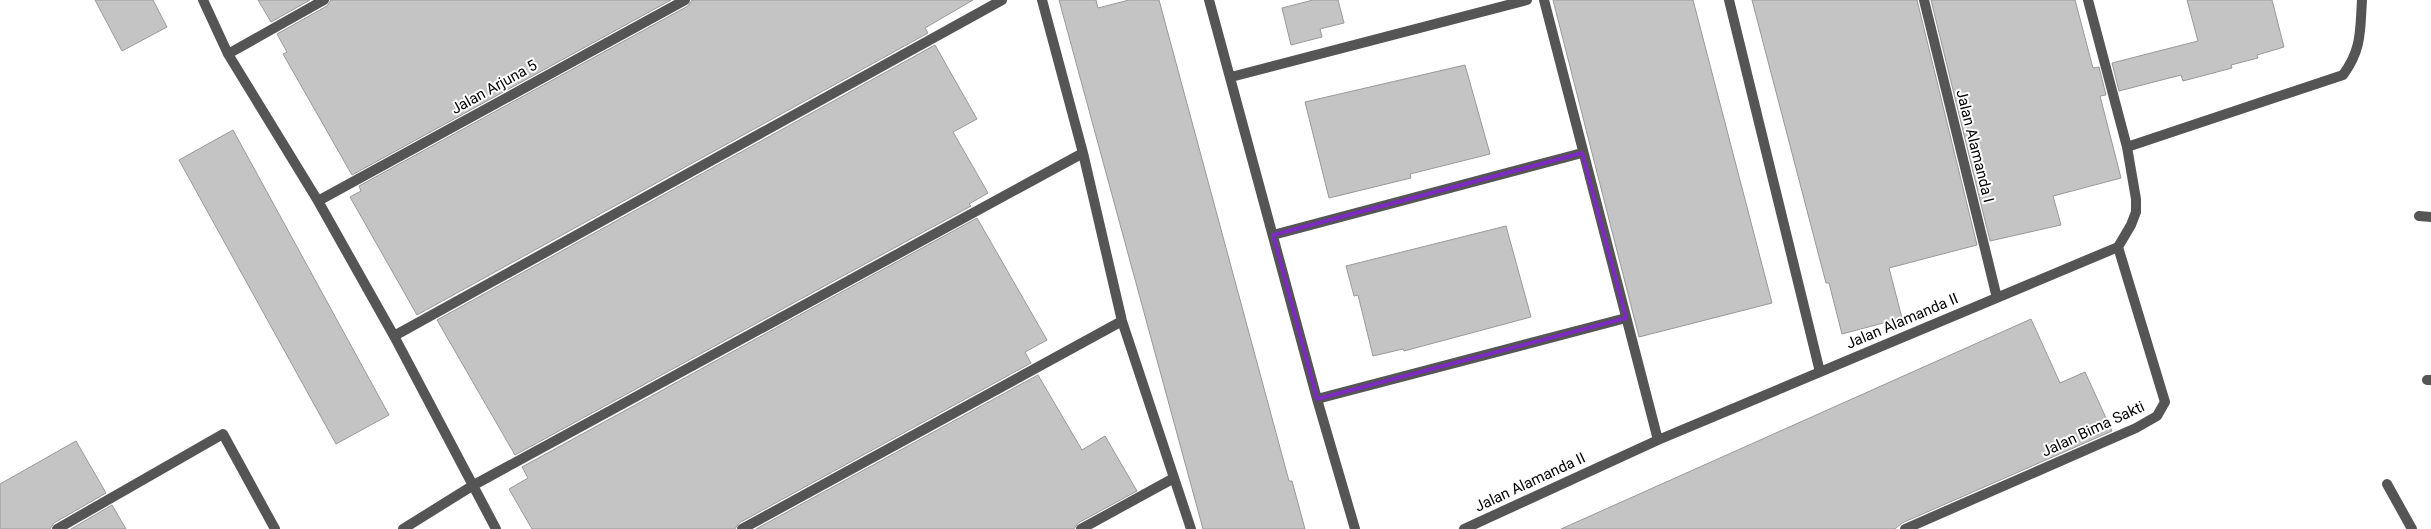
<svg xmlns="http://www.w3.org/2000/svg" width="2431" height="529" font-family="Roboto,sans-serif">
<style>
.building{fill:#c4c4c4;stroke:#999}
.lines{fill:none;stroke-linecap:round;stroke-linejoin:round}
.street{stroke:#555;stroke-width:10}
.marked{fill:none;stroke:#7b2cbf;stroke-width:4;stroke-linejoin:round}
.labels{text-anchor:middle;dominant-baseline:central;stroke-width:4;stroke-linejoin:round;paint-order:stroke}
.street-label{font-size:15px;fill:#000;stroke:#fff}
</style>
<rect width="100%" height="100%" fill="#fff"/>
<!-- building -->
<path class="building" d="M95 0H153L167 27 122 51Z
M258 0H310L271 22Z
M331 0H671L352 175 283 54 287 52 277 34 327 6Z
M692 0H973L925 28 928 33 417 315 350 197 361 191 359 186 688 6Z
M1059 0H1096L1098 8 1129 0H1159L1289 481H1292L1305 529H1203Z
M1313 0H1338L1344 23 1320 29 1322 37 1291 45 1282 8Z
M1553 0H1693L1772 303 1639 337Z
M1752 0H1917L1977 245 1889 268 1902 318 1842 334 1829 283H1826Z
M1931 0H2075L2093 68 2099 67 2106 95 2100 96 2121 178 2053 196 2061 225 1990 241Z
M2187 0H2272L2284 47 2257 55 2258 58 2231 65 2232 68 2183 81 2181 75 2119 91 2112 63 2198 41Z
M935 45 977 119 953 132 988 193 969 204 971 206 515 455 437 320Z
M1465 65 1490 154 1410 174 1411 178 1329 198 1305 102Z
M233 130 389 415 336 444 179 160Z
M977 218 1047 340 1025 352 1031 363 739 523 735 529H532L509 489 528 478 522 467Z
M1506 226 1531 317 1404 351 1403 349 1373 356 1358 295 1354 296 1346 266Z
M2031 319 2060 383 2085 372 2112 431 1902 523 1895 529H1561Z
M1038 375 1082 450 1105 436 1137 491 1078 523 1074 529H756Z
M76 441 106 493 54 523 50 529H0V484Z
M112 505 126 529H71Z"/>
<g class="lines">
<!-- street -->
<path class="street" d="M203 0 228 54 318 201 394 336 496 529
M1042 0 1083 153 1122 321 1191 529
M1209 0 1317 399 1355 529
M1544 0 1658 440
M1729 0 1820 372
M1924 0 1997 298
M228 54 324 0
M1231 77 1527 0
M2127 147 2343 75C2362 49 2360 31 2362 0
M318 201 685 0
M2419 216 2431 217
M1273 235 1582 153
M394 336 1002 0
M2427 380H2431
M1317 399 1626 318
M2387 484 2412 529
M57 529 223 434 275 529
M403 529 472 486 1083 153
M742 529 1122 321
M1081 529 1174 478
M1464 529 1658 440 2118 247 2131 225 2136 212V199L2127 147 2088 0
M1905 529 2136 428 2157 416 2165 402 2118 247"/>
</g>
<!-- marked area -->
<path class="marked" d="M1582 153 1626 318 1317 399 1273 235Z"/>
<g class="labels">
<!-- street labels -->
<g class="street-label">
<text transform="translate(494 87) rotate(-29)">Jalan Arjuna 5</text>
<text transform="translate(1975 146) rotate(76)">Jalan Alamanda I</text>
<text transform="translate(1902 321) rotate(-23)">Jalan Alamanda II</text>
<text transform="translate(2093 429) rotate(-25)">Jalan Bima Sakti</text>
<text transform="translate(1530 482) rotate(-25)">Jalan Alamanda II</text>
</g>
</g>
</svg>
